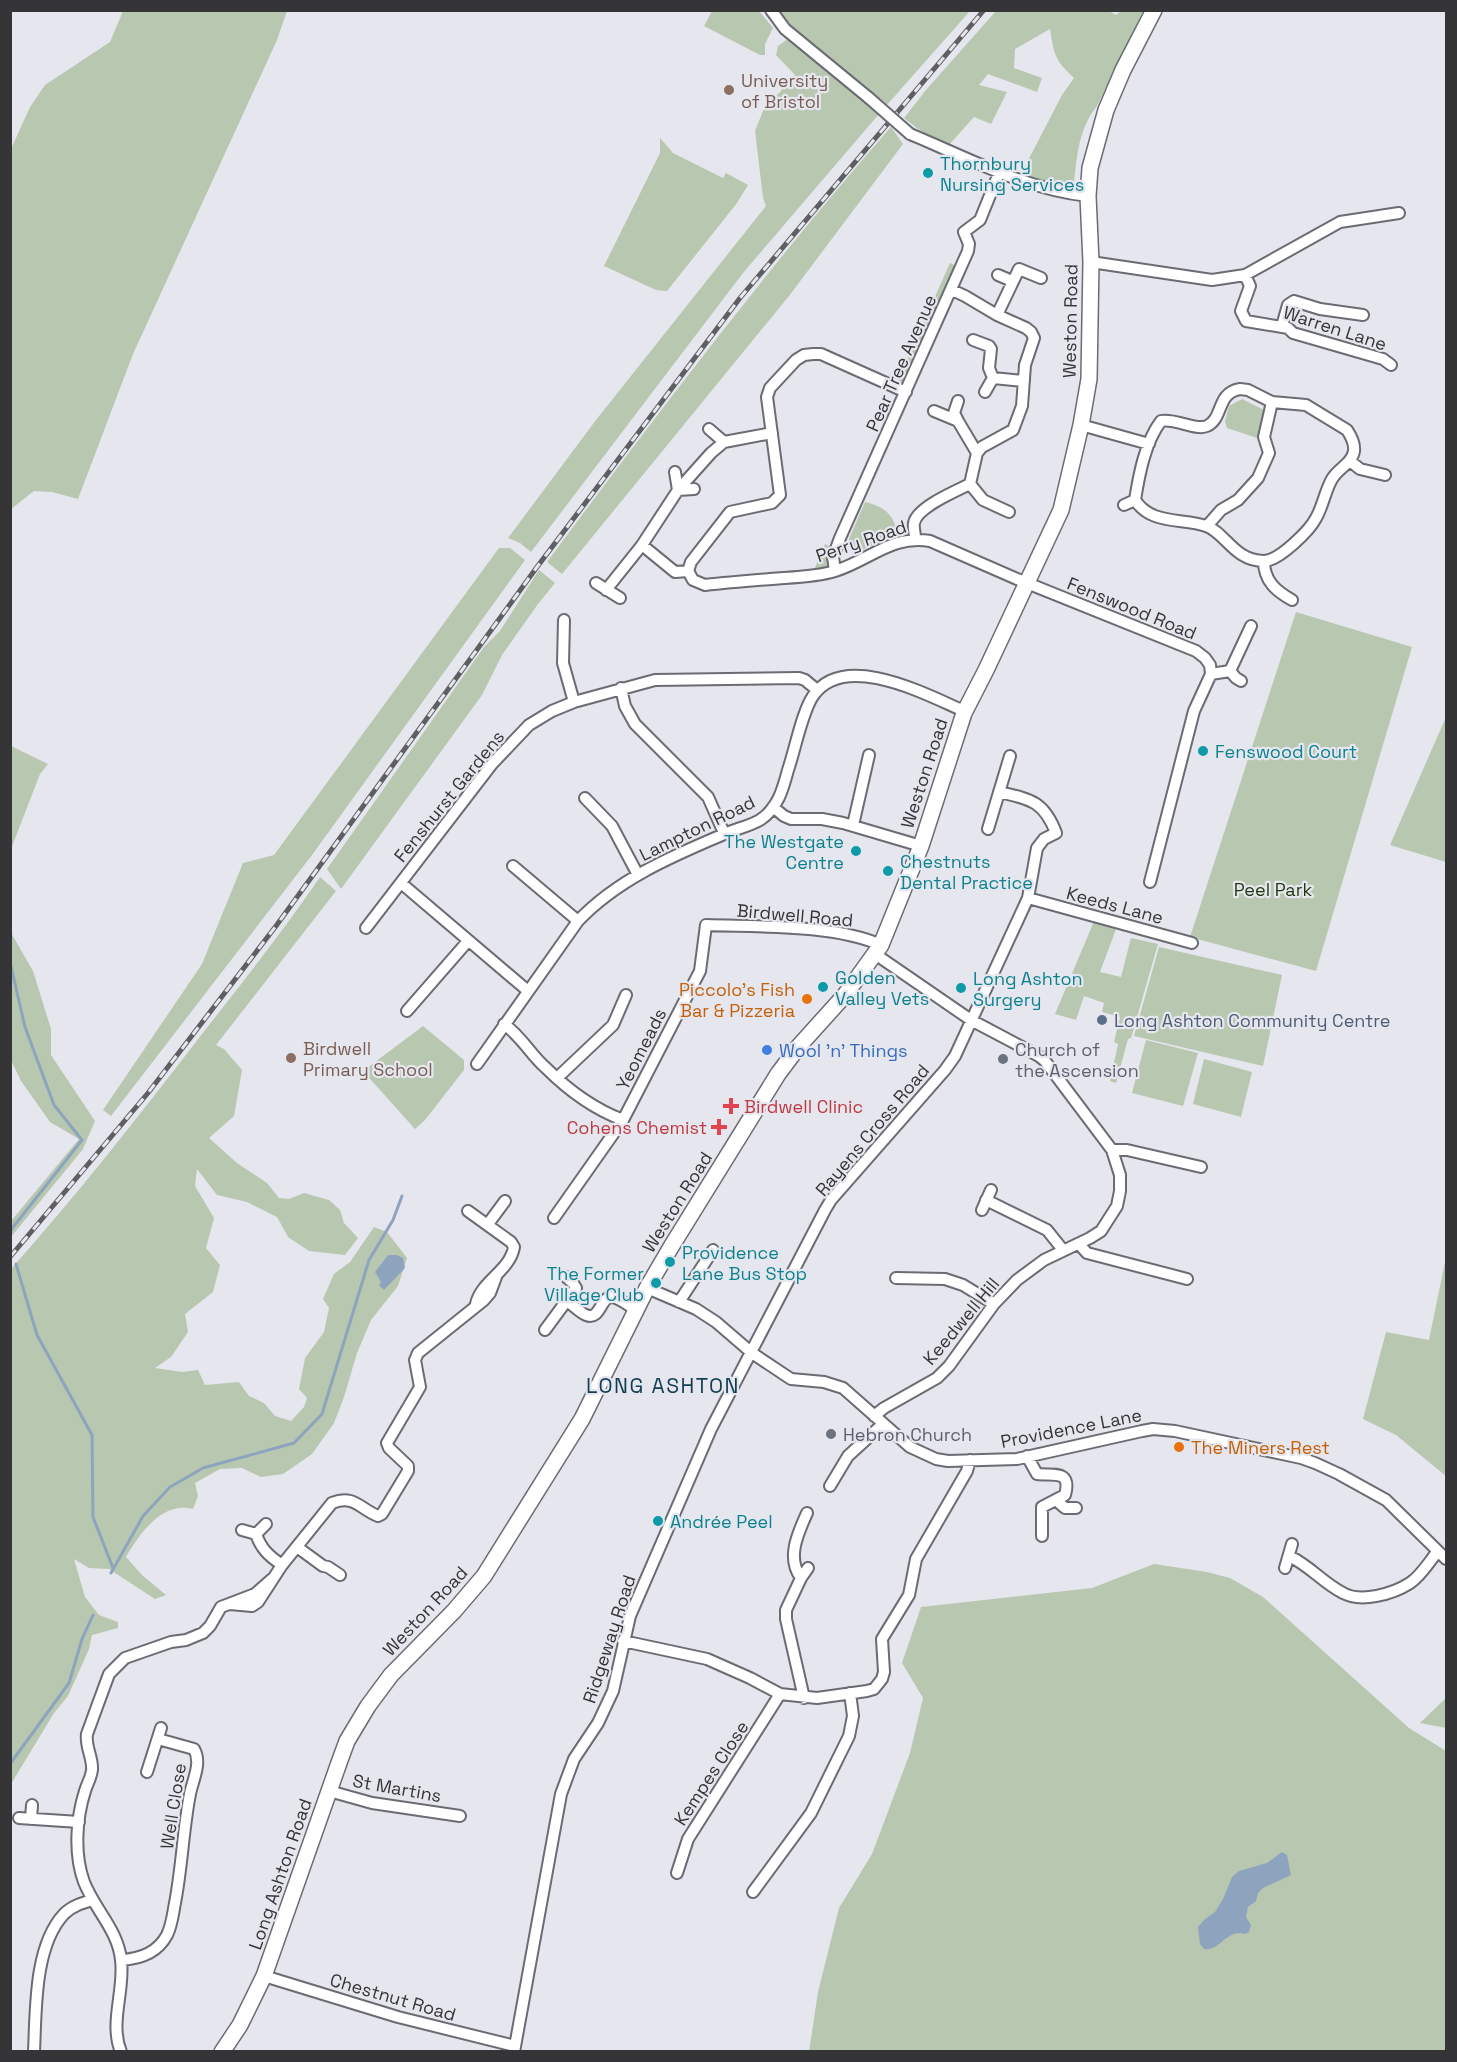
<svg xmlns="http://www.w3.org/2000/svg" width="1457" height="2062" font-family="'Space Grotesk',sans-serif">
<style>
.green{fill:#b8c7af}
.water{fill:#8ea4be}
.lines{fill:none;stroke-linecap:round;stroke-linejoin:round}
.stream{stroke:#8ea4be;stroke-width:3}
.street-casing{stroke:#6b6b73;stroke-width:14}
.secondary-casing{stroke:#6b6b73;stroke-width:18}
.street{stroke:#fff;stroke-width:10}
.secondary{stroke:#fff;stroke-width:15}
.rail-casing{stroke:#5f5f63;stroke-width:5}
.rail{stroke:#e6e6ef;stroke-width:3;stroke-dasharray:9;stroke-linecap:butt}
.street-bridge-casing{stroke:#6b6b73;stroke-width:14;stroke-linecap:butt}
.street-bridge{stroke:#fff;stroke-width:10}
.education-dot{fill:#8d6e63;stroke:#e6e6ef;stroke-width:2}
.culture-dot{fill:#0f9aa8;stroke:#e6e6ef;stroke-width:2}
.food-dot{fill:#e8710a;stroke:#e6e6ef;stroke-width:2}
.service-dot{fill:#5c6f8a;stroke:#e6e6ef;stroke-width:2}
.shop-dot{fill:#3f7fe0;stroke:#e6e6ef;stroke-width:2}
.worship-dot{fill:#6b7280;stroke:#e6e6ef;stroke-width:2}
.health-dot{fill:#e0444e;stroke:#e6e6ef;stroke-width:2}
.labels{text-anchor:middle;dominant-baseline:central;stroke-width:4.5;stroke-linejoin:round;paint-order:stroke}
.education-label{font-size:18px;fill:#785e54;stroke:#e6e6ef;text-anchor:start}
.culture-label{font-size:18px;fill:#0d838f;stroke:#e6e6ef;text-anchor:start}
.street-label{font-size:18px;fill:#353538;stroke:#e6e6ef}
.park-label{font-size:18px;fill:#1e380c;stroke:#e6e6ef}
.food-label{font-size:18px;fill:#c56008;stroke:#e6e6ef;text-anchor:end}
.service-label{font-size:18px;fill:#4e5e75;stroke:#e6e6ef;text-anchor:start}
.worship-label{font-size:18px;fill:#5b616d;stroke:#e6e6ef;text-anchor:start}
.shop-label{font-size:18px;fill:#366cbe;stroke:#e6e6ef;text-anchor:start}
.health-label{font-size:18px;fill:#be3a42;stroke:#e6e6ef;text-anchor:start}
.quarter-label{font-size:21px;letter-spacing:1.5px;fill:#113e53;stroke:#e6e6ef}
</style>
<rect width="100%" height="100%" fill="#e6e6ef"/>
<!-- green -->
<path class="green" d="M1107 10 1116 15 1121 11H1143L1097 106C1079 128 1077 155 1074 183L1063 188 1025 175 1022 172 1062 95 1074 78C1055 60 1054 55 1050 29L1015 49 1014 68 1042 78 1037 92 988 74 979 85 1007 92 991 124 974 117 948 146 918 129 904 118 926 90 996 11Z
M123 11H287L277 40 133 354 78 499 52 492 34 491 11 509V149L30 107 45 85 110 42Z
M759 11 773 28 765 44V55H760L704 26 712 11Z
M775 11H970L886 106 787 26Z
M788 39 879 114 743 273 531 552 520 543 508 538 596 420 766 206 763 198 755 131 763 111 795 75 776 55 778 46Z
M891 127 903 144 789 296 562 574 547 562C657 414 769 266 891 127Z
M660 138 673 153 723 178 726 173 748 185 737 203 667 291 656 290 604 266 660 153Z
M950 263 957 266 906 379 904 382H897Z
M1242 399 1264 410 1257 438 1227 428 1225 421 1229 406Z
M865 502C885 507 893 514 898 534L860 551 853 546 849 539Z
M825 544 831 547 827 554 828 565 823 569 814 570Z
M499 548H510L525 560 312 855 111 1116 103 1110 202 964 243 863 274 855Z
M539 570 555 583 538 604 502 655 482 695 341 889 327 869 484 647 500 631Z
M1296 612 1412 647 1316 971 1190 937Z
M1446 717V878V862L1390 845Z
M11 746 48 764 40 774 11 849Z
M320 877 336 891 216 1045 224 1049 242 1070 234 1116 209 1138 237 1163 267 1183 279 1198 289 1199 304 1193 329 1200 340 1210 344 1223 358 1238 345 1255 309 1251 288 1237 277 1217 247 1202 217 1195 197 1169 195 1186 214 1218 206 1248 220 1265 213 1292 185 1314 188 1332 171 1357 155 1368 182 1372 198 1370 205 1385 239 1382 249 1396 264 1403 275 1416 291 1421 304 1407 307 1398 299 1389 305 1358 324 1332 329 1308 323 1299 334 1274 350 1262 374 1227 387 1232 407 1258 398 1286 371 1320 357 1353 344 1397 334 1423 312 1454 283 1474 261 1477 242 1468 220 1469 195 1483 198 1496 193 1509C162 1501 140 1533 126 1557L143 1576 166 1595 155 1599 109 1569 89 1568 74 1559 85 1597 99 1615 118 1622V1628L92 1635 89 1649 68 1696 54 1713 11 1784V1269C77 1195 138 1117 199 1038 240 985 282 933 320 877Z
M1095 919 1118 924 1100 972 1121 977 1131 938 1158 944 1131 1038 1128 1039 1116 1083 1110 1081 1118 1044 1114 1042 1120 1017 1102 1012 1104 1003 1084 996 1076 1020 1055 1014Z
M10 931 33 971 51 1029V1055L95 1121 83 1149 11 1237V1221L79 1139 50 1122 21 1081 11 1060Z
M1159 947 1282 975 1263 1066 1134 1036Z
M423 1026 464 1060V1070L425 1120 415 1129 363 1071Z
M1146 1040 1198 1053 1183 1106 1132 1093Z
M1204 1059 1252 1072 1241 1117 1193 1104Z
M1446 1257V1476L1396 1435 1363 1419 1386 1332 1429 1340Z
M1154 1564 1207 1572 1230 1578 1263 1597 1409 1728 1446 1751V2051L809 2052 818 1992 839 1908 872 1854 910 1753 923 1698 902 1663 921 1607 1092 1588Z
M1446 1698V1728L1420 1723Z"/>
<!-- water -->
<path class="water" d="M388 1255H397L403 1258 405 1268 384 1290 379 1285 381 1282 375 1272Z
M1282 1852 1287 1855 1291 1875 1263 1888 1258 1893 1256 1901 1248 1907 1246 1917 1251 1925 1249 1932 1245 1934C1227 1928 1220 1952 1204 1949L1200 1944 1198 1927 1205 1919 1215 1912 1223 1899 1232 1877 1239 1871 1267 1863Z"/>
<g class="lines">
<!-- stream -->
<path class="stream" d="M10 962 25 1027 54 1105 82 1140 10 1231
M16 1264 37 1335 92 1435 93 1517 113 1568
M111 1573 143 1516 170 1487 203 1468 294 1443 322 1414 369 1260 393 1220 402 1196
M10 1764 69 1683 82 1639 93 1615"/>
<!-- street casing -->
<g class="street-casing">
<path id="street" d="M771 10 785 29 869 98
M910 134C968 158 1024 189 1088 196
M1091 262 1212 280 1245 275 1340 222 1399 213
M998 275 1012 281
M1245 275 1250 286 1241 311 1246 321 1288 328 1293 333 1383 359 1391 365
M997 315 1019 269 1041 278
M1282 326 1288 305 1294 301 1320 309 1363 315
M973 340 989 346 991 349 989 368 993 378 1024 381
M1240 389 1248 390 1272 402 1306 405 1347 430C1351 436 1355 443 1354 451 1352 464 1338 468 1332 479 1325 491 1323 506 1316 518 1310 530 1279 561 1264 561 1234 561 1225 532 1206 526 1182 518 1151 525 1135 500 1139 475 1145 442 1161 421 1175 418 1196 431 1207 426 1224 418 1216 393 1240 389Z
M985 392 993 378
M934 411 958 421 977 453
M958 421 954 413 958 401
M1081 425 1149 444
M709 429 724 442
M1350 461 1360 469 1385 475
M675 472 678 490 694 489
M970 484 983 500 1009 512
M1124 505 1135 500
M1207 526 1221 510 1238 500 1258 478 1269 453 1264 437 1272 402
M915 538C915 533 913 527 914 523 917 507 956 491 970 484L977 453 982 447 1013 430 1022 406 1025 365 1034 338 1031 332 1026 328 997 315 965 296 952 290
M642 545 675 572 688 571
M1264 561C1264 581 1276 591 1292 600
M688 571 693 580 705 585C732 582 758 580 784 578 801 577 819 576 835 571 868 561 893 534 930 541L1017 579 1196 651 1205 658 1210 665 1211 674 1194 711 1150 882
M688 571 691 562 730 512 772 503 780 495 767 397 770 388 796 360 804 355 813 354H821L906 392
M835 571 833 557 840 538 968 251 969 244 964 232 980 220 999 173
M596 583 620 598
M606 590 642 545 678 490 711 453 724 442 772 433
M564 620 563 663 574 702
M1230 671 1236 678 1241 681
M1211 674 1230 671 1251 626
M621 688 625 706 635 724 708 797 724 833
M585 798 612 826 638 875
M773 807 784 816 791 819H822L843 823 921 846
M853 825 869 755
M988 829 1010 756
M513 866 578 921
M401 883 528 991
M1028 898 1192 943
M366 928 492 764 529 725 552 711 574 702 655 680 799 678 805 680 817 690
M407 1011 468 941
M504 1024C524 1039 529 1053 546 1068 568 1090 594 1109 623 1120
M477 1064 578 921C617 880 670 857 722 835 734 829 748 827 760 820 778 808 783 789 788 770 795 750 802 712 813 696 844 650 927 695 964 711
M557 1078 613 1025 626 995
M1112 1150H1127L1201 1167
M986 1200 1047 1230 1063 1250
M982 1210 991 1190
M468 1211 511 1242 514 1247C510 1271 481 1281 476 1304
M554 1218 623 1120 700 971 706 925C758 927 833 924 881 945
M488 1224 505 1201
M1079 1244 1087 1253 1187 1279
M896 1278 945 1279 963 1285 994 1304
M647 1288 696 1309 716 1322 752 1353 791 1379 824 1382 843 1388 910 1447 936 1459 948 1461 1017 1459 1142 1431 1153 1429 1175 1431 1301 1458 1315 1463 1339 1474 1386 1500 1446 1559
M567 1301C573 1305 579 1312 586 1315 600 1321 600 1298 611 1297 619 1297 629 1306 636 1310
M679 1302 713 1250
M545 1330 576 1288 573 1283 566 1277
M874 1416 884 1408 937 1378 949 1366 994 1304 1017 1280 1044 1260 1090 1238 1101 1231 1117 1206 1120 1191V1175L1112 1150 1045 1061 1039 1056 971 1020 875 954
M1027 1456 1037 1474C1053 1476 1072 1469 1065 1495L1042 1507V1536
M830 1486 848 1456 883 1424
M1057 1501 1065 1508H1076
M807 1513C798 1533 786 1558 801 1578L808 1568
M266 1524 256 1534C261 1549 269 1556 282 1565
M242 1530 256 1534
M297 1547 323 1566 328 1567 340 1575
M1289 1556C1309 1565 1323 1583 1343 1593 1361 1603 1393 1594 1410 1583 1421 1576 1429 1562 1438 1551
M1285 1568 1292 1544
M801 1578 786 1610V1619L804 1698
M230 1604 252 1606 258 1602 282 1565 332 1503C354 1494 360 1509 378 1516L382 1514 408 1471V1466L389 1448 387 1443 420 1387 415 1360 418 1353 484 1300 490 1293 496 1277
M623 1641 707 1659 750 1678 780 1694 817 1698 867 1691 874 1689 882 1679 884 1672 882 1639 909 1595 916 1559 967 1471 970 1460
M147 1772 161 1728
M329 1791 372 1803 460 1816
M19 1818 79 1822
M31 1819 32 1805
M677 1873 688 1839 780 1694
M753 1892 811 1813 849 1736 853 1716 850 1693
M121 1960C140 1959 158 1952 167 1935 172 1925 173 1913 175 1903 182 1867 183 1830 190 1794 193 1779 202 1763 194 1749L158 1739
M264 1976 398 2017 515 2046
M34 2052C36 2010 34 1946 64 1914 72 1906 82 1903 92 1900
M121 2052C109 2023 125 1990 121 1960 118 1930 95 1910 84 1882 74 1855 76 1819 85 1791 87 1784 91 1778 92 1770 93 1757 85 1747 87 1734L109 1674 125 1658 171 1642 186 1640 203 1633 210 1626 221 1607 255 1594 272 1579
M514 2052 561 1794 574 1759 598 1723 613 1691 630 1616 711 1429 825 1210 831 1200 945 1070 955 1056 1028 898 1037 848 1044 839 1056 833C1044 801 1030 799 999 792"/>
</g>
<!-- secondary casing -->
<g class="secondary-casing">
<path id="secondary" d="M222 2052 240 2025 264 1976 340 1760 347 1741 368 1706 391 1675 454 1611 484 1576 582 1419 647 1288 671 1247 778 1074 799 1046 845 995 881 945 921 846 964 713 986 670 1061 510 1081 425 1089 379 1091 262 1088 196 1090 168 1106 110 1123 70 1154 10"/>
</g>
<!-- street -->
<use href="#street" class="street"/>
<!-- secondary -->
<use href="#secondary" class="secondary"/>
<!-- rail casing -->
<g class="rail-casing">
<path id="rail" d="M10 1257 148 1093 276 926 537 567 740 298 984 10"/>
</g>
<!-- rail -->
<use href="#rail" class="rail"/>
<!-- street-bridge casing -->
<g class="street-bridge-casing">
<path id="street-bridge" d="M869 98 910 134"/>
</g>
<!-- street-bridge -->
<use href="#street-bridge" class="street-bridge"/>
</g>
<!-- markers -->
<g class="education-dot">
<circle cx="729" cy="90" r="6"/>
<circle cx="291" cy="1058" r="6"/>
</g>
<g class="culture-dot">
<circle cx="928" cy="173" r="6"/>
<circle cx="1203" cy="751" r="6"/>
<circle cx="856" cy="851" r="6"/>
<circle cx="888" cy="871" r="6"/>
<circle cx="823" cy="987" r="6"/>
<circle cx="961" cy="988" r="6"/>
<circle cx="670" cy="1262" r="6"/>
<circle cx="656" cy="1283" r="6"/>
<circle cx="658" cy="1521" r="6"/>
</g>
<g class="food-dot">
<circle cx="807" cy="999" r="6"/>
<circle cx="1179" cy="1447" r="6"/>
</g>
<circle class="service-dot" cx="1102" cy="1020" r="6"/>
<circle class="shop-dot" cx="767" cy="1050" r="6"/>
<g class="worship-dot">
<circle cx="1003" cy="1059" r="6"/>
<circle cx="831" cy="1434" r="6"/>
</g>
<g class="health-dot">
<path d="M728 1097h6v6h6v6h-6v6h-6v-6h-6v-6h6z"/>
<path d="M716 1118h6v6h6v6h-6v6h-6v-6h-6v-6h6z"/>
</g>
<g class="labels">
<!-- education labels -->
<g class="education-label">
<text x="741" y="80">University<tspan x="741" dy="21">of Bristol</tspan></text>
<text x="303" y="1048">Birdwell<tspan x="303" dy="21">Primary School</tspan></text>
</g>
<!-- culture labels -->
<g class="culture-label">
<text x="940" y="163">Thornbury<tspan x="940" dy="21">Nursing Services</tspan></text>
<text x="1215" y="751">Fenswood Court</text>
<text x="844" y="841" text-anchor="end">The Westgate<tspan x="844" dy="21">Centre</tspan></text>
<text x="900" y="861">Chestnuts<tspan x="900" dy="21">Dental Practice</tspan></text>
<text x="835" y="977">Golden<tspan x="835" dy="21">Valley Vets</tspan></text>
<text x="973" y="978">Long Ashton<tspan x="973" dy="21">Surgery</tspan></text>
<text x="682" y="1252">Providence<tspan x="682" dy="21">Lane Bus Stop</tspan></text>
<text x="644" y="1273" text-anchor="end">The Former<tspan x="644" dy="21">Village Club</tspan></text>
<text x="670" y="1521">Andrée Peel</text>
</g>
<!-- street labels -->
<g class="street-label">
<text transform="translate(1070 321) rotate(-89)">Weston Road</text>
<text transform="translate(1335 328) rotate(18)">Warren Lane</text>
<text transform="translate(901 363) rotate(-66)">Pear Tree Avenue</text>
<text transform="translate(861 541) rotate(-19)">Perry Road</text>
<text transform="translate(1132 608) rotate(22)">Fenswood Road</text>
<text transform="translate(924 773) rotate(-72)">Weston Road</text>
<text transform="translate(449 796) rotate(-51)">Fenshurst Gardens</text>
<text transform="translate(697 828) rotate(-26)">Lampton Road</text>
<text transform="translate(1115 905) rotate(15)">Keeds Lane</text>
<text transform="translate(795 915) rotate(5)">Birdwell Road</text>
<text transform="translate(641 1049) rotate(-63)">Yeomeads</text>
<text transform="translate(872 1130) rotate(-50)">Rayens Cross Road</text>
<text transform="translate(677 1202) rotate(-58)">Weston Road</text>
<text transform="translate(961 1321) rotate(-50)">Keedwell Hill</text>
<text transform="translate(1071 1428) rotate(-11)">Providence Lane</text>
<text transform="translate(425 1611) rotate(-47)">Weston Road</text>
<text transform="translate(609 1639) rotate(-72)">Ridgeway Road</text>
<text transform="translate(711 1773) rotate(-57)">Kempes Close</text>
<text transform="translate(397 1788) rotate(10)">St Martins</text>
<text transform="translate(173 1806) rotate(-81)">Well Close</text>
<text transform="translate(280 1874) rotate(-71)">Long Ashton Road</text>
<text transform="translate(393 1997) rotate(16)">Chestnut Road</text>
</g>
<!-- park labels -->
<g class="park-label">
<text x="1273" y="889">Peel Park</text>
</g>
<!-- food labels -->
<g class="food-label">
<text x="795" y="989">Piccolo's Fish<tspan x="795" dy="21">Bar &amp; Pizzeria</tspan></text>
<text x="1191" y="1447" text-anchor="start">The Miners Rest</text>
</g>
<!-- service labels -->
<g class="service-label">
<text x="1114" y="1020">Long Ashton Community Centre</text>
</g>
<!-- worship labels -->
<g class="worship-label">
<text x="1015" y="1049">Church of<tspan x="1015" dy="21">the Ascension</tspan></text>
<text x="843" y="1434">Hebron Church</text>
</g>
<!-- shop labels -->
<g class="shop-label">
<text x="779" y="1050">Wool 'n' Things</text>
</g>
<!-- health labels -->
<g class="health-label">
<text x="744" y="1106">Birdwell Clinic</text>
<text x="707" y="1127" text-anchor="end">Cohens Chemist</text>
</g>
<!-- quarter labels -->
<g class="quarter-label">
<text x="663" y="1385">LONG ASHTON</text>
</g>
</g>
<!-- border -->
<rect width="1457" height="2062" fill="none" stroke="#353538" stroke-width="24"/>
</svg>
